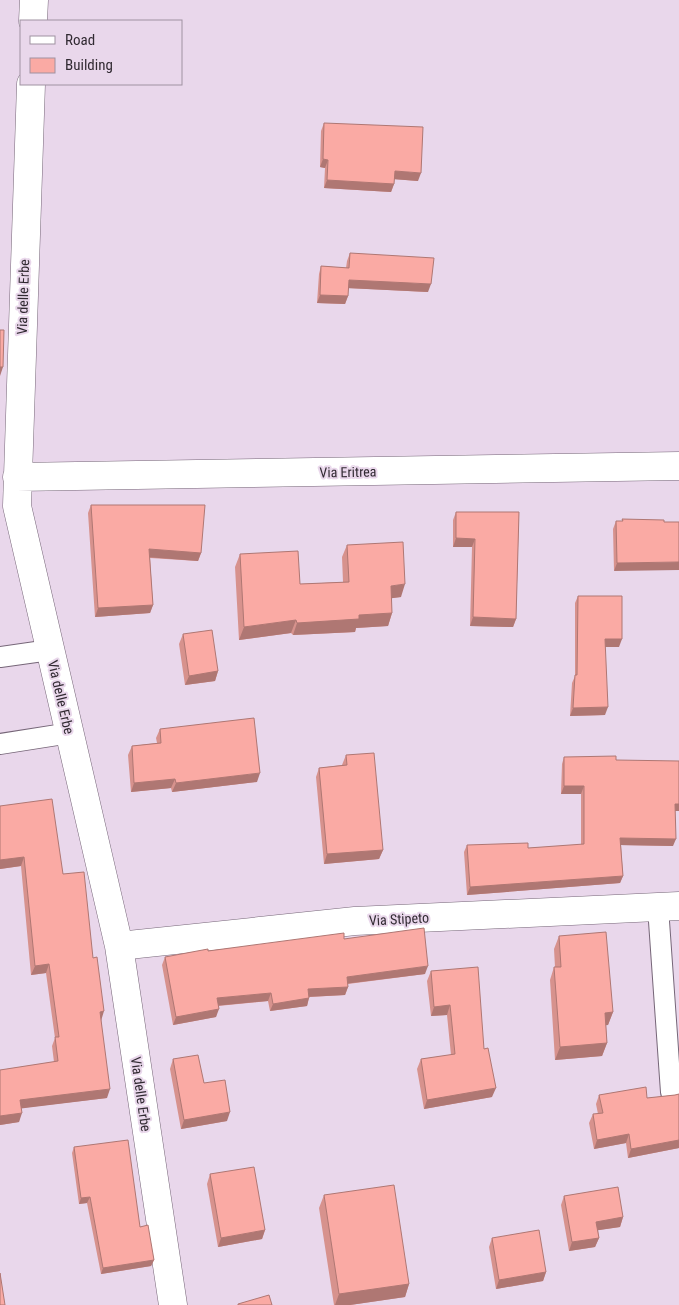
<svg xmlns="http://www.w3.org/2000/svg" width="679" height="1305" font-family="'Roboto Condensed',sans-serif">
<style>
.lines{fill:none;stroke-linecap:round;stroke-linejoin:round}
.service-casing{stroke:#766678;stroke-width:22}
.minor-casing{stroke:#766678;stroke-width:29}
.service{stroke:#fff;stroke-width:20}
.minor{stroke:#fff;stroke-width:28}
.wall{fill:#d7928d}
.shaded-wall{fill:#af7773}
.building{fill:#faaaa4;stroke:#af7773}
.labels{text-anchor:middle;dominant-baseline:central;stroke-width:4;stroke-linejoin:round;paint-order:stroke}
.street-label{font-size:14px;fill:#312a32;stroke:#e9d7eb}
</style>
<rect width="100%" height="100%" fill="#e9d7eb"/>
<g class="lines">
<!-- service casing -->
<g class="service-casing">
<path id="service" d="M0 657 50 650
M0 744 70 733
M658 907 671 1092"/>
</g>
<!-- minor casing -->
<g class="minor-casing">
<path id="minor" d="M33 21 34 0
M31 84 17 506 119 946 173 1305
M17 477 679 466
M119 946 355 921 679 906"/>
</g>
<!-- service -->
<use href="#service" class="service"/>
<!-- minor -->
<use href="#minor" class="minor"/>
</g>
<!-- wall -->
<path class="wall" d="M324 123 418 181 394 179V184L391 192 324 188 325 168 320 167 321 131Z
M350 253 428 292 348 288V296L345 304 317 303 319 274 321 266 346 268 347 261Z
M91 505 201 553 198 561 150 558 153 605 150 613 95 617 88 513Z
M456 512H519L516 619 513 627 470 626 472 547H453V520Z
M622 519 664 522 614 571 613 529 616 521H622Z
M347 545 401 597 391 598 392 613 388 626 356 628 355 632 293 635 291 633 239 640 235 567 240 554 300 584 343 582 342 557Z
M578 596 619 647H605V715L570 716 572 683 575 676V603Z
M183 634 218 671 215 681 185 685 179 644Z
M160 729 257 782 172 792 171 788 131 792 128 755 132 746 157 743 156 738Z
M346 755 383 850 379 859 324 864 316 777 319 768 342 765Z
M564 757 616 760 675 811 673 846 621 845 623 876 620 883 467 895 464 852 467 845 528 848 581 845V794H561L562 764Z
M0 806 63 874 93 958 101 1019 107 1098 21 1108 19 1122 0 1125V1070L54 1062 52 1046 55 1038 46 973 31 975 21 866 0 869Z
M559 936 613 1012 608 1025H606L607 1043 602 1056 555 1060 550 980 554 967H555L554 949Z
M344 939 425 974 348 984V987L345 995 309 997 307 1006 270 1011 268 1001 218 1006 216 1017 173 1025 162 965 165 957 208 951Z
M431 971 484 1049 492 1097 424 1109 417 1069 421 1059 451 1055 447 1015 431 1016 427 981Z
M173 1059 204 1083 227 1121 181 1129 170 1069Z
M679 1094V1148L628 1158 626 1143 594 1149 589 1123 593 1114H598L596 1104 599 1095 647 1098 675 1095Z
M74 1147 140 1227 154 1260 151 1266 101 1274 87 1203 79 1204 72 1153Z
M210 1174 265 1230 262 1239 218 1247 207 1184Z
M324 1195 409 1284 405 1297 350 1305H334L319 1208Z
M564 1196 623 1217 620 1227 598 1230 599 1238 595 1247 569 1251 561 1205Z
M492 1238 546 1272 543 1281 496 1289 489 1247Z"/>
<!-- shaded-wall -->
<path class="shaded-wall" d="M323 159 328 160 325 168 320 167Z
M395 171 421 173 418 181 392 179Z
M327 180 394 184 391 192 324 188Z
M349 280 431 284 428 292 346 288Z
M320 295 348 296 345 304 317 303Z
M0 367H3L0 376Z
M456 538 475 539 472 547H453Z
M149 549 201 553 198 561 146 557Z
M679 562V570L614 571 617 563Z
M405 584 401 597 386 599 391 586Z
M153 605 150 613 95 617 98 608Z
M392 613 388 626 356 628 355 632 293 635 297 623 359 615Z
M473 617 516 619 513 627 470 626Z
M296 620 291 633 239 640 244 627Z
M605 639H622L619 647H602Z
M218 671 215 681 185 685 189 676Z
M608 707 605 715 570 716 573 708Z
M260 773 257 782 172 792 176 783Z
M175 779 171 788 131 792 134 783Z
M564 786H584L581 794H561Z
M675 804H679V811H672Z
M620 838 676 839 673 846 617 845Z
M383 850 379 859 324 864 327 854Z
M24 857 21 866 0 869V860Z
M623 876 620 883 467 895 470 887Z
M49 964 46 973 31 975 35 966Z
M428 966 425 974 344 984 347 977Z
M348 987 345 995 306 997 308 989Z
M271 993 268 1001 214 1006 217 998Z
M309 998 307 1006 270 1011 273 1004Z
M450 1005 447 1015 431 1016 434 1007Z
M219 1009 216 1017 173 1025 176 1017Z
M104 1011 101 1021 100 1012Z
M613 1012 608 1025 600 1026 605 1013Z
M607 1043 602 1056 555 1060 560 1047Z
M496 1088 492 1097 424 1109 427 1100Z
M110 1089 107 1098 17 1109 20 1100Z
M230 1112 227 1121 181 1129 184 1120Z
M22 1113 19 1122 0 1125V1116Z
M629 1134 626 1143 594 1149 597 1140Z
M679 1140V1148L628 1158 631 1149Z
M90 1197 87 1203 79 1204 81 1198Z
M623 1217 620 1227 593 1231 596 1222Z
M265 1230 262 1239 218 1247 221 1238Z
M599 1238 595 1247 569 1251 572 1242Z
M154 1260 151 1266 101 1274 103 1268Z
M546 1272 543 1281 496 1289 499 1280Z
M409 1284 405 1297 350 1305H335L339 1294Z"/>
<!-- building -->
<path class="building" d="M324 123 423 127 421 173 395 171 394 184 327 180 328 160 323 159Z
M350 253 434 258 431 284 349 280 348 296 320 295 321 266 349 268Z
M0 330H4L3 367H0Z
M91 505H205L201 553 149 549 153 605 98 608Z
M456 512H519L516 619 473 617 475 539 456 538Z
M622 519 664 520V522H679V562L617 563 616 521H623Z
M403 542 405 584 391 586 392 613 359 615V619L297 623 296 620 244 627 240 554 298 551 300 584 349 582 347 545Z
M578 596H622V639H605L608 707 573 708 575 675H577Z
M212 630 218 671 189 676 183 634Z
M254 718 260 773 176 783 175 779 134 783 132 746 161 743 160 729Z
M374 753 383 850 327 854 319 768 347 765 346 755Z
M616 756V760L679 761V804H675L676 839 620 838 623 876 470 887 467 845 528 843V848L584 844V786H564V757Z
M52 799 63 874 84 872 93 958 97 957 104 1011 100 1012 110 1089 20 1100 22 1113 0 1116V1070L58 1061 55 1037H59L49 964 35 966 24 857 0 860V806Z
M424 928 428 966 347 977 348 987 308 989 309 998 273 1004 271 993 217 998 219 1009 176 1017 165 957 208 949V951L344 933V939Z
M606 932 613 1012 605 1013 607 1043 560 1047 554 967H561L559 936Z
M478 967 484 1049 488 1048 496 1088 427 1100 421 1059 455 1054 450 1005 434 1007 431 971Z
M198 1055 204 1083 225 1080 230 1112 184 1120 173 1059Z
M646 1087 647 1098 675 1095 679 1094V1140L631 1149 629 1134 597 1140 593 1114 603 1113 599 1095Z
M128 1140 140 1227 148 1225 154 1260 103 1268 90 1197 81 1198 74 1147Z
M254 1167 265 1230 221 1238 210 1174Z
M394 1185 409 1284 339 1294 324 1195Z
M618 1187 623 1217 596 1222 599 1238 572 1242 564 1196Z
M539 1230 546 1272 499 1280 492 1238Z
M0 1273 5 1305H0Z
M269 1295 272 1305H238V1304Z"/>
<g class="labels">
<!-- street labels -->
<g class="street-label">
<text transform="translate(23 297) rotate(-88)">Via delle Erbe</text>
<text transform="translate(348 472) rotate(-1)">Via Eritrea</text>
<text transform="translate(61 697) rotate(77)">Via delle Erbe</text>
<text transform="translate(399 919) rotate(-3)">Via Stipeto</text>
<text transform="translate(141 1094) rotate(82)">Via delle Erbe</text>
</g>
</g>
<!-- legend -->
<rect x="20" y="20" width="162" height="65" fill="#e9d7eb" stroke="#9f92a1"/>
<rect x="30" y="36" width="25" height="8" fill="#ffffff" stroke="#9f92a1"/>
<text x="65" y="45" font-size="15" fill="#312a32">Road</text>
<rect x="30" y="58" width="25" height="15" fill="#faaaa4" stroke="#9f92a1"/>
<text x="65" y="70" font-size="15" fill="#312a32">Building</text>
</svg>
